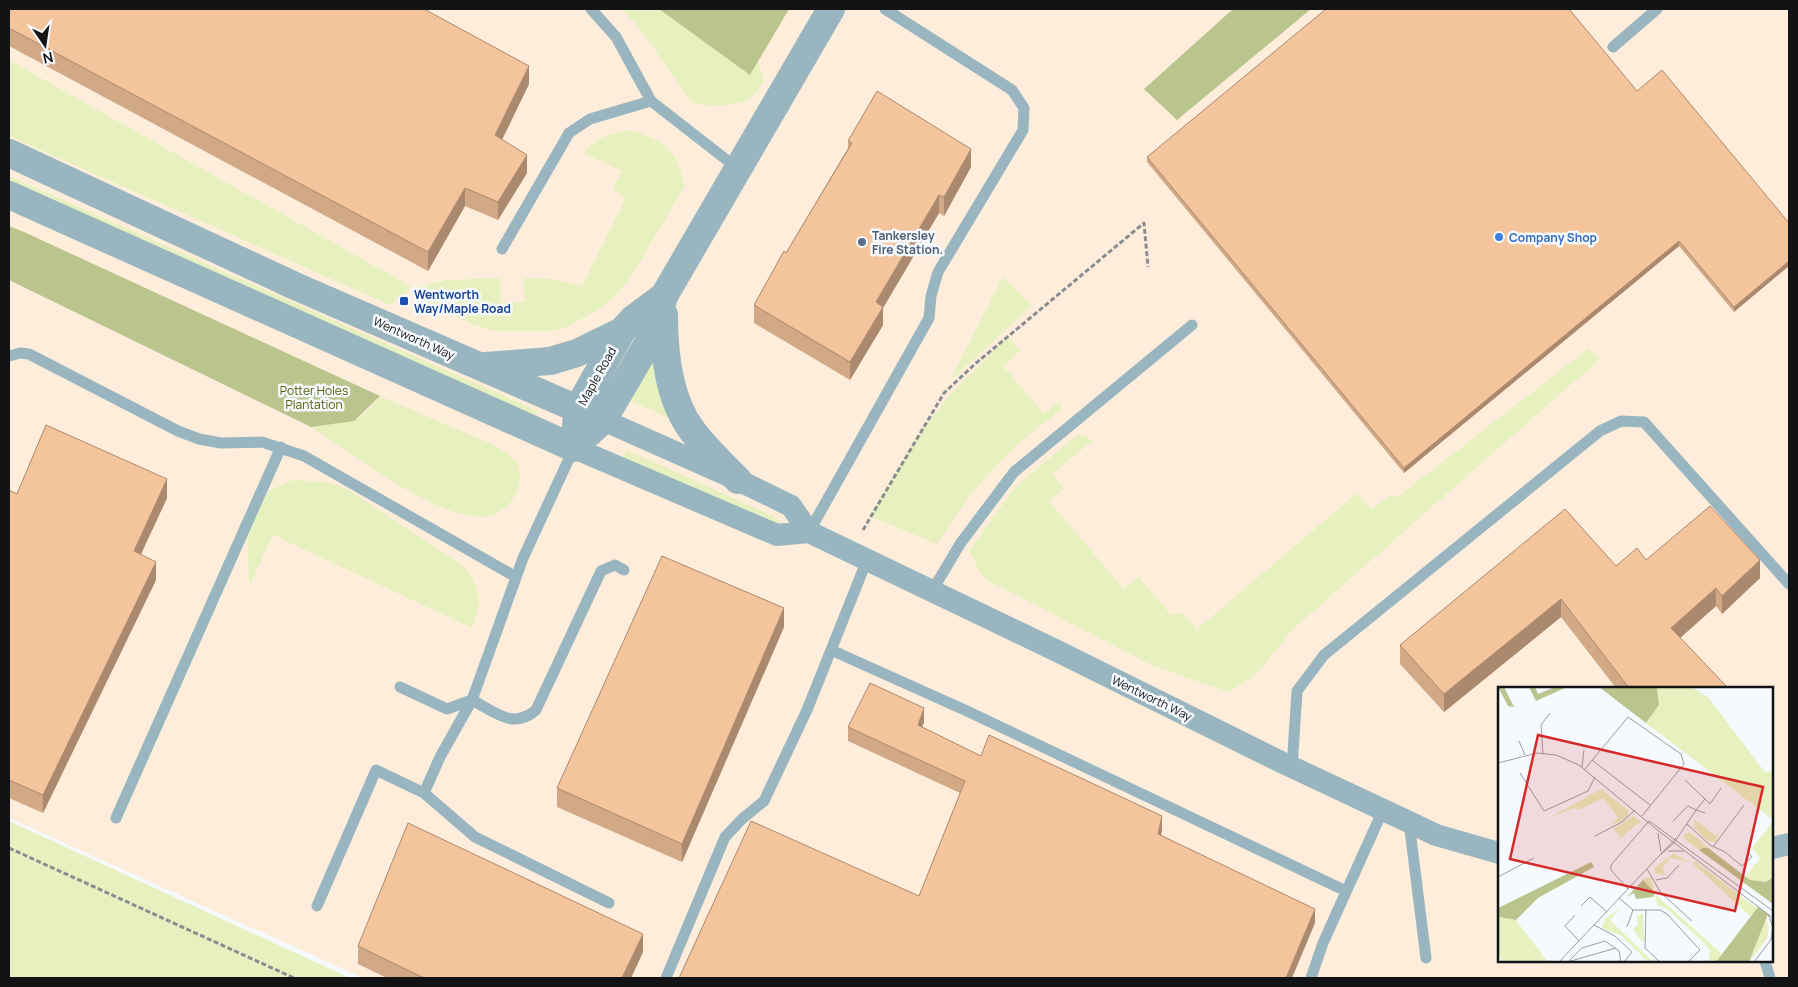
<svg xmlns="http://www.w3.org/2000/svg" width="1798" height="987" font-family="Manrope,sans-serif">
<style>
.commercial{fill:#feeddb;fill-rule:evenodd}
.green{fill:#e7f1c0}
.forest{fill:#bac48d}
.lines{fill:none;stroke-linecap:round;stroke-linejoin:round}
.path{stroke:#8a8d90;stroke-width:3;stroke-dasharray:5 2.5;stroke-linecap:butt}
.service{stroke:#99b5c0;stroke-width:11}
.minor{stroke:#99b5c0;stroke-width:22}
.tertiary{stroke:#99b5c0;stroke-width:28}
.wall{fill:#d2a987}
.shaded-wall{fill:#ab896e}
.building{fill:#f4c49d;stroke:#ab896e}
.shop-dot{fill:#3f7fe0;stroke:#f6fafe;stroke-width:2}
.service-dot{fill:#5c6f8a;stroke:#f6fafe;stroke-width:2}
.transit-dot{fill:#1a4fb4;stroke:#f6fafe;stroke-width:2}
.labels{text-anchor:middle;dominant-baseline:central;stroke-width:5;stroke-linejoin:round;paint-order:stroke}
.service-label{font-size:12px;font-weight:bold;fill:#4e5e75;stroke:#f6fafe;text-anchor:start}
.shop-label{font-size:12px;font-weight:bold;fill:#366cbe;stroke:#f6fafe;text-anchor:start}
.transit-label{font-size:12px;font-weight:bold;fill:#164399;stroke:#f6fafe;text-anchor:start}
.street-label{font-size:12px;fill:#111314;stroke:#f6fafe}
.park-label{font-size:12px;fill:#545e00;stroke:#f6fafe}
.inset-road{fill:none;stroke:#9a9ea0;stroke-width:1}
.view{fill:#d62828;fill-opacity:0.15;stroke:#d62828;stroke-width:2.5}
.inset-edge{fill:none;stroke:#111314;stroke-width:2.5}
</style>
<rect width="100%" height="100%" fill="#f6fafe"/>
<!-- commercial -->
<path class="commercial" d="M9 9H1789V978H363L9 818ZM1499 688H1772V961H1499Z"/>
<!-- green -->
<path class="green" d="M625 9H659L750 75 758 62 764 80C761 84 759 90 756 93 742 109 711 106 692 103L638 26 623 11Z
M9 60 412 287 390 305 9 136Z
M631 130C668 143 675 148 685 186L632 275 618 293 598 310 566 327 553 331H493L472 324 417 298 421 287 445 280 500 278 501 303 525 302 523 278 551 279 582 286 626 198 613 189 622 171 584 153C597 136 611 133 631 130Z
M9 176 538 411 534 417 9 183Z
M1003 277 1032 306 949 382Z
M1008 336 1020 351 1003 366 1044 414 1059 402 1063 408 1016 445 968 497 937 544 869 516 912 444 948 397Z
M1589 348 1600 359 1292 630 1256 675 1228 692 1151 665 983 578 969 551 1016 486 1077 435 1087 436 1092 441 1052 474 1064 488 1049 501 1124 589 1139 577 1171 615 1179 614 1182 612 1197 629 1357 493 1371 509 1392 494 1396 498Z
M655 355 673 420 629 400Z
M380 396C407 408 434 419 461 431 477 438 495 444 509 455 536 477 509 520 478 517 423 511 357 456 311 427 343 422 361 424 380 396Z
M627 450 773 516 782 524 775 526 623 458Z
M293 480 327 482 345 488 465 567C480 589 482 603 472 628L273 535 250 585C248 556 242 508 271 490 278 486 286 483 293 480Z
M9 821 350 978H9Z"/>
<!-- forest -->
<path class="forest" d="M659 9H789L750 75Z
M1233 9H1311L1177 120 1144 89Z
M9 226 24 232 380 396 354 421 311 427 9 280Z"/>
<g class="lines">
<!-- path -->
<path class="path" d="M863 530 944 393 975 364 1144 223 1148 267
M9 848 294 978"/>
<!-- service -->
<path class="service" d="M591 9 616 37 651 101 737 168
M1613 47 1657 9
M502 249 569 133 590 119 651 101
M9 356 20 353 29 354 178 431 199 439 221 443 262 442 304 456 516 577
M574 448 523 558 472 700C495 712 513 730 536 710L601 571 615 565 624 570
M809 532 929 318 931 296 938 272 1023 130 1024 108 1012 90 885 9
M932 591 960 544 1014 472 1192 325
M831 650 967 711 1346 891
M400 687 447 709 472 700
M1292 768 1297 691 1324 655 1600 431 1621 421 1644 422 1789 584
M424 793 475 837 609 903
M116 818 281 447
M1409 822 1426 958
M317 906 376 770 424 793 440 757 472 700
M1765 961 1770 978
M666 978 725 837 742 819 764 801 807 710 867 560
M1311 978 1323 943 1383 810"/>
<!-- minor -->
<path class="minor" d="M603 420 738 480 791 506 809 532 1055 650 1279 761 1409 822 1436 835 1499 853
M574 448 777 535 809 532
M1772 848 1789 844"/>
<!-- tertiary -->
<path class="tertiary" d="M9 153 295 286 603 420
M9 195 574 448
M664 315C664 353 668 397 691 429 705 448 722 464 738 480
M486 366 550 361 577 353 622 331
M576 425 578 408 622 331 633 319 664 296
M589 433 603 420 654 333 664 296 831 9"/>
</g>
<!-- wall -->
<path class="wall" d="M9 9 529 84 502 140 527 173 498 220 465 206 428 271 9 46Z
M1637 91 1789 223 1734 312 1679 246 1404 473 1147 162V157Z
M848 141 971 167 944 216 939 213 883 308V325L850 380 754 323V305L786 253 848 148Z
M9 490 17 494 167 498 141 554 156 580 43 813 9 798Z
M1646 560 1760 578 1722 614 1716 606 1680 638 1728 688H1616L1561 617 1444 712 1400 664V645L1616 566Z
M784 627 682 862 557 807V788Z
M924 722 922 727 981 756 1162 830 1161 835 1315 923 919 896 960 793 848 741V727Z
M358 946 643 952 631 978H387L358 964Z"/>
<!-- shaded-wall -->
<path class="shaded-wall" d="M529 66V84L495 154V135Z
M971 149V167L944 216V197Z
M527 155V173L498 220V202Z
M465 188V206L428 271V252Z
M939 195V213L883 308V325L850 380V362L876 302Z
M1679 241V246L1404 473V468Z
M1789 261V266L1734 312V307Z
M167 479V498L134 569V551Z
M1760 560V578L1722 614V596Z
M156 562V580L43 813V795Z
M1716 588V606L1671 646V628Z
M1561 599V617L1444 712V694Z
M784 608V627L682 862V844Z
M924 708V722L918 739V725Z
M1162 816V830L1158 848V834Z
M1315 909V923L1292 978H1286Z
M643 934V952L631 978H622Z"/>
<!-- building -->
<path class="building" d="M9 9H424L529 66 495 135 527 155 498 202 465 188 428 252 9 28Z
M1326 9H1569L1637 91 1662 70 1789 223V261L1734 307 1679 241 1404 468 1147 157Z
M877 91 971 149 944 197 939 195 876 302 883 307 850 362 754 305 784 251 786 253 852 143 848 141Z
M46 425 167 479 134 551 156 562 43 795 9 780V490L17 494Z
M1710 506 1760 560 1722 596 1716 588 1671 628 1728 688H1629L1561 599 1444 694 1400 645 1565 509 1616 566 1637 548 1646 560Z
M662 556 784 608 682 844 557 788Z
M870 683 924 708 918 725 981 756 989 735 1162 816 1158 834 1315 909 1286 978H679L751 821 919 896 965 781 848 727Z
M408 823 643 934 622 978H424L358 946Z"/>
<!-- markers -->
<circle class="shop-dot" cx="1499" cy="237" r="5"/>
<circle class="service-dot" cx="862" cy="242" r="5"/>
<rect class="transit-dot" x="399" y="296" width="10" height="10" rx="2.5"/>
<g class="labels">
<!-- service labels -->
<g class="service-label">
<text x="872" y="235">Tankersley<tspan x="872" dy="14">Fire Station.</tspan></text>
</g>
<!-- shop labels -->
<g class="shop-label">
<text x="1509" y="237">Company Shop</text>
</g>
<!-- transit labels -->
<g class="transit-label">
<text x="414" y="294">Wentworth<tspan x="414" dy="14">Way/Maple Road</tspan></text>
</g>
<!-- street labels -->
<g class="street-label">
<text transform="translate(414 338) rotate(24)">Wentworth Way</text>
<text transform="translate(597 376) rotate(-61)">Maple Road</text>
<text transform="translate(1152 698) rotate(26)">Wentworth Way</text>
</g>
<!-- park labels -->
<g class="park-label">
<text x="314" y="390">Potter Holes<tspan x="314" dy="14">Plantation</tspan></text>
</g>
</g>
<!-- overview -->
<g transform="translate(1498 687)">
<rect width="275" height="275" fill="#f6fafe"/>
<path d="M159 0H193L210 10 267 85 275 84V133L148 36 161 18ZM103 102 130 123 131 127 124 134 113 138 120 131 105 111 81 123 76 121 47 133ZM135 129 143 134 120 153 122 149 115 142ZM196 132 218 149 223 143 217 155 210 154 197 142ZM275 134V190L268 195 252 193 248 189 262 171 254 161ZM190 145 200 151 210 161 201 163 189 154 185 149ZM175 167 193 175 172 171 164 181 168 188 158 187 156 181ZM197 174 260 222 253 230 194 176ZM148 190 153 191 157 207 224 267 218 275H211L212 263 204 254 168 221 159 218 157 206 144 194ZM122 221 112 233 155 275H150L124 249 104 241 107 232ZM145 227 146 254 144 255 135 242 140 238 139 229ZM0 230 18 233 50 275H5L0 268ZM268 232 271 240 269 252 251 275Z" fill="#e7f1c0"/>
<path d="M0 0H6L16 20 10 19ZM31 0H37L40 7 57 0H69L38 14ZM101 0H159L161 18 148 36ZM205 161H210L252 193 268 195 275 190V217L201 163ZM93 175 96 180 40 211 18 233 0 230V221ZM145 193 157 206 155 210 138 212 136 206 129 210ZM260 220 270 227 251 275H218Z" fill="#bac48d"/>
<path class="inset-road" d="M21 54 27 68M45 67 43 38 52 26M94 73 152 118M0 76 39 66 58 68 81 78 158 142 275 231M84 80 86 63M87 82 130 30 183 67 186 77 144 129M22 86 46 124 90 104 97 90M187 93 207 112M207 126 198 123 207 112 212 117 223 101M151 134 275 224M189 137 212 158 227 165 244 179 254 170 250 165M160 146 163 165M97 149 124 135 137 123M215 160 246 118M170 164H186M162 168 176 156 198 123 190 119 175 134M149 182 163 206 194 234M0 190 36 171M158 193 169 191 181 178M130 202 113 183V178L151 134M121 211 135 223H162L169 227 202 263 190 275M83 219 92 210 109 225M148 223 147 261 162 275M270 227 275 240 273 253M77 228 67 239 81 254M96 238 117 249 134 265 126 275M129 240 135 223M73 274 118 261M61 275 178 151M70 275 84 261 107 254 121 264 123 275M256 275 275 250"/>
<path class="view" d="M40 48 265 100 237 224 12 172Z"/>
<rect width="275" height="275" class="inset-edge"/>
</g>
<!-- border -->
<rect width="1798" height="987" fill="none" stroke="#111314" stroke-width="20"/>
<!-- north arrow -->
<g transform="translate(45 45) rotate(167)" stroke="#f6fafe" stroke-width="4" paint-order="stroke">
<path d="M0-4L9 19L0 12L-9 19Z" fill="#111314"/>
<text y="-8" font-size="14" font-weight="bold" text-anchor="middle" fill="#111314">N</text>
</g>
</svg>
